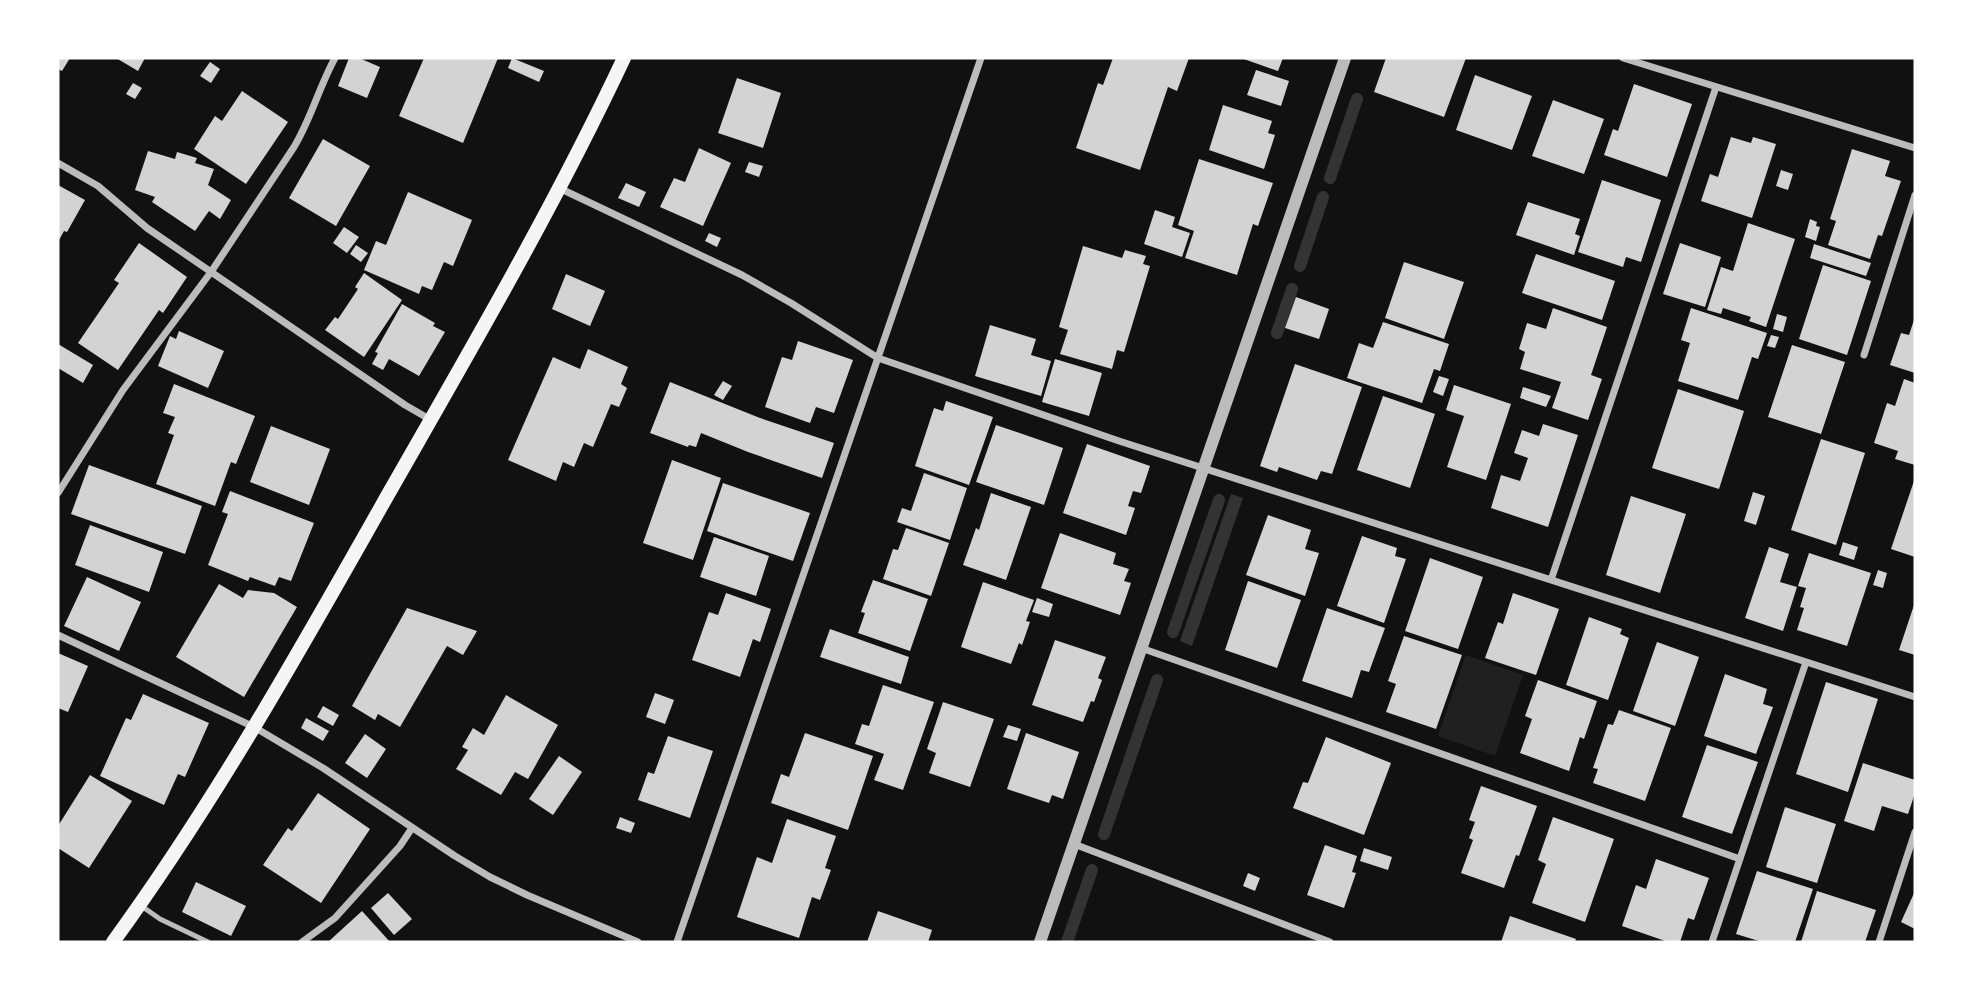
<svg xmlns="http://www.w3.org/2000/svg" width="1973" height="1000" font-family="'DM Sans',sans-serif">
<style>
.green{fill:#202020}
.water{fill:#333}
.lines{fill:none;stroke-linecap:round;stroke-linejoin:round}
.stream{stroke:#333;stroke-width:12}
.building{fill:#d3d3d3}
.service{stroke:#bcbcbc;stroke-width:5}
.minor{stroke:#bcbcbc;stroke-width:7}
.tertiary{stroke:#bcbcbc;stroke-width:12}
.secondary{stroke:#f5f5f5;stroke-width:14}
</style>
<rect width="100%" height="100%" fill="#111"/>
<!-- green -->
<path class="green" d="M1466 655 1523 675 1495 756 1438 736Z"/>
<!-- water -->
<path class="water" d="M1231 494 1243 498 1192 646 1180 641Z"/>
<g class="lines">
<!-- stream -->
<path class="stream" d="M1330 178 1357 99
M1300 266 1323 197
M1277 333 1292 289
M1173 632 1219 500
M1104 834 1157 680
M1067 942 1092 870"/>
</g>
<!-- building -->
<path class="building" d="M58 58H70L62 71 58 69Z
M116 58H145L138 71Z
M349 58H359L380 67 367 98 338 86Z
M424 58H498L463 143 399 116Z
M512 58 544 71 539 82 508 68Z
M1113 58H1189L1177 91 1168 87 1140 170 1076 148 1098 83 1103 85Z
M1241 58H1283L1278 71Z
M1386 58H1466L1444 117 1374 92Z
M210 62 220 69 211 83 200 76Z
M1256 70 1289 81 1281 106 1247 95Z
M1475 75 1532 96 1512 150 1456 130Z
M737 78 781 93 763 148 718 133Z
M133 83 142 88 135 99 126 94Z
M1634 84 1692 104 1667 177 1604 155 1613 129 1618 131Z
M242 91 288 122 246 184 194 149 215 116 222 121Z
M1553 100 1604 119 1584 174 1532 156Z
M1223 105 1272 121 1268 133 1275 135 1264 169 1209 150Z
M1731 137 1751 143 1753 137 1776 144 1752 218 1701 201 1710 174 1718 177Z
M323 139 370 166 336 226 289 198Z
M699 148 731 163 703 226 660 207 674 178 685 182Z
M1852 149 1890 161 1885 176 1901 181 1882 236 1878 235 1870 259 1828 245 1836 221 1830 219Z
M148 151 175 159 177 152 197 158 195 163 214 169 208 185 231 200 220 219 209 211 195 231 152 202 155 197 135 190Z
M1199 159 1273 183 1258 226 1253 224 1237 275 1185 258 1194 231 1178 225Z
M749 162 763 166 759 177 745 172Z
M1781 170 1793 174 1788 190 1776 186Z
M1602 180 1661 200 1641 262 1626 257 1623 267 1578 252Z
M626 183 646 192 639 207 618 198Z
M58 185 85 200 67 232 64 231 58 242Z
M408 192 472 220 453 266 444 262 432 290 422 286 419 294 364 270 376 241 386 245Z
M1528 202 1580 219 1575 234 1580 236 1574 255 1516 235Z
M1155 210 1175 217 1172 227 1190 233 1182 257 1144 244Z
M1810 219 1817 222 1816 226 1820 227 1816 241 1805 237Z
M1748 223 1795 239 1766 327 1749 321 1751 317 1723 308 1721 314 1707 310 1721 267 1733 271Z
M344 227 359 237 347 253 333 243Z
M709 233 721 238 717 247 705 241Z
M139 243 187 277 163 313 159 310 118 370 78 343 119 283 114 280Z
M1680 243 1721 257 1705 307 1663 294Z
M1814 244 1871 263 1866 276 1810 258Z
M356 245 368 253 361 262 350 254Z
M1083 246 1122 258 1125 250 1146 256 1143 264 1150 266 1124 352 1117 350 1112 369 1060 354 1068 330 1059 327Z
M1536 254 1615 281 1602 320 1522 293Z
M1404 262 1464 282 1444 339 1385 318Z
M1823 265 1871 281 1847 355 1799 339Z
M364 273 402 300 364 357 325 330 335 317 338 319 358 289 355 287Z
M566 274 605 291 590 326 552 309Z
M1296 297 1329 309 1319 339 1285 328Z
M402 304 435 323 433 326 445 332 419 376 389 359 383 370 372 364 378 353 375 352Z
M1553 308 1607 327 1591 375 1602 379 1588 420 1552 408 1561 382 1520 369 1525 352 1519 349 1527 323 1546 329Z
M1691 308 1767 333 1758 359 1752 357 1738 400 1678 381 1690 343 1681 340Z
M1777 314 1787 317 1783 332 1773 329Z
M1915 317V373L1890 365 1901 333 1909 335Z
M1383 322 1449 344 1440 371 1434 369 1422 403 1347 378 1359 343 1373 348Z
M990 325 1036 339 1031 355 1051 361 1041 396 975 376Z
M179 331 224 351 208 388 158 366 170 336 176 339Z
M1771 335 1779 337 1775 348 1767 346Z
M798 341 853 360 834 413 816 407 810 423 765 407 782 357 792 360Z
M58 344 93 365 83 383 58 368Z
M1792 345 1845 362 1821 434 1768 417Z
M588 349 628 367 621 384 627 388 619 407 611 404 593 447 584 443 574 467 563 462 556 481 508 460 553 357 580 369Z
M1055 359 1102 373 1089 416 1042 402Z
M1295 364 1362 387 1332 474 1321 471 1317 480 1279 467 1277 472 1260 466Z
M1439 376 1449 379 1443 396 1433 392Z
M1904 379 1915 383V465L1895 459 1898 451 1874 443 1887 403 1895 406Z
M723 381 732 386 723 400 714 395Z
M670 382 760 418 834 443 822 478 748 452 701 433 696 447 689 445 688 447 650 433Z
M174 384 255 416 236 464 231 462 215 506 156 484 174 435 168 433 175 417 163 413Z
M1454 385 1511 404 1486 480 1447 467 1464 416 1446 410Z
M1523 387 1551 396 1546 407 1520 398Z
M1678 389 1744 411 1719 489 1652 468Z
M1383 396 1435 414 1410 488 1357 470Z
M946 401 993 417 969 485 915 466 934 408 943 411Z
M1543 424 1578 435 1548 527 1491 508 1501 475 1520 481 1528 458 1514 453 1522 430 1539 436Z
M996 425 1063 448 1044 505 976 482Z
M271 426 330 449 309 505 250 482Z
M1821 439 1865 453 1836 545 1791 530Z
M1087 444 1150 466 1141 493 1133 491 1128 506 1135 508 1126 535 1063 513Z
M672 460 721 478 693 560 643 543Z
M89 465 202 506 185 554 71 514Z
M924 473 967 488 950 540 897 522 902 508 911 511Z
M1915 478V557L1891 549Z
M723 483 810 513 793 561 707 531Z
M230 491 314 523 291 581 279 577 275 586 250 577 248 581 208 565 228 514 222 512Z
M1753 492 1765 496 1756 525 1744 521Z
M991 493 1031 507 1006 580 963 565 976 528 979 530Z
M1631 496 1686 514 1660 593 1606 575Z
M1268 515 1311 530 1305 549 1319 553 1305 596 1246 575Z
M90 525 163 552 149 592 75 565Z
M906 528 949 543 931 596 883 579 893 549 898 550Z
M1060 533 1116 553 1113 564 1129 569 1124 581 1131 583 1120 615 1041 588Z
M1362 536 1397 548 1395 556 1406 559 1384 623 1337 606Z
M714 537 769 556 756 596 700 577Z
M1843 542 1858 547 1854 560 1839 555Z
M1769 547 1789 554 1780 582 1797 587 1783 631 1745 618Z
M1809 553 1871 573 1847 646 1797 630 1804 608 1800 607 1806 588 1798 586Z
M1430 558 1483 577 1458 649 1405 631Z
M1878 570 1887 573 1883 588 1873 585Z
M87 577 141 602 119 651 64 626Z
M873 580 928 599 910 651 858 633 865 613 861 612Z
M1248 581 1301 600 1277 668 1225 650Z
M983 582 1034 600 1026 621 1030 622 1022 645 1019 643 1011 664 961 647Z
M219 584 243 598 248 590 274 593 297 607 244 697 176 657Z
M726 593 771 609 760 642 753 639 740 677 692 660 709 612 718 615Z
M1513 593 1559 609 1536 675 1485 658 1498 622 1503 624Z
M1037 598 1053 604 1049 617 1032 612Z
M1915 602V655L1899 650Z
M407 608 477 631 463 655 447 646 400 727 378 714 375 720 352 706Z
M1327 608 1385 628 1369 672 1361 670 1352 698 1302 681Z
M1589 617 1622 629 1620 634 1629 638 1608 700 1566 685Z
M830 629 909 657 901 684 820 657Z
M1404 636 1462 655 1436 729 1386 712 1396 684 1388 681Z
M1055 640 1106 657 1098 678 1102 680 1094 702 1091 701 1083 722 1032 705Z
M1657 642 1699 657 1675 726 1633 711Z
M58 653 88 666 68 712 58 708Z
M1725 674 1767 689 1763 704 1773 707 1756 754 1704 736Z
M1538 680 1597 701 1584 739 1580 737 1569 771 1520 753 1532 719 1525 716Z
M1826 682 1878 699 1848 792 1796 774Z
M883 685 934 702 903 790 874 780 884 754 855 744 862 724 869 726Z
M655 693 674 700 665 724 646 717Z
M143 694 209 723 185 777 178 774 164 805 100 776 126 718 131 720Z
M506 695 558 725 528 779 515 772 501 795 456 769 468 750 462 747 473 728 484 735Z
M943 702 994 719 970 787 929 773 936 753 927 749Z
M323 706 339 715 333 726 317 717Z
M1619 710 1671 728 1645 801 1593 783 1598 769 1593 768 1608 724 1613 725Z
M306 718 329 731 323 741 301 728Z
M1008 725 1021 729 1017 741 1003 737Z
M805 733 873 756 848 830 771 803 781 774 789 777Z
M1026 733 1079 752 1063 799 1052 795 1049 803 1007 789Z
M365 734 386 749 367 778 345 763Z
M668 736 713 751 690 818 638 800 648 772 654 774Z
M1326 737 1391 763 1364 835 1293 808 1303 782 1308 783Z
M1707 745 1758 762 1732 834 1682 817Z
M559 756 582 772 553 815 529 799Z
M1863 763 1915 780V793L1908 814 1882 806 1874 831 1844 821Z
M90 775 132 801 89 868 58 848V826Z
M1481 786 1537 806 1519 856 1516 855 1504 888 1461 873 1473 840 1469 838 1475 822 1469 820Z
M318 793 370 829 321 903 263 865 288 828 292 831Z
M1785 807 1836 824 1817 883 1766 867Z
M620 817 635 823 631 833 616 828Z
M1553 817 1614 839 1585 922 1532 903 1546 864 1538 860Z
M787 819 836 836 825 868 831 870 820 900 812 897 799 938 737 917 757 857 772 863Z
M1325 845 1357 856 1352 872 1356 873 1344 908 1307 895Z
M1364 848 1392 857 1388 870 1360 861Z
M1656 859 1709 878 1694 920 1688 918 1680 942H1668L1622 926 1636 885 1646 889Z
M1757 871 1813 889 1795 942H1762L1736 934Z
M1248 873 1260 878 1255 891 1243 886Z
M196 882 246 906 231 936 182 912Z
M1817 891 1876 910 1865 942H1801Z
M1915 891V929L1901 922Z
M388 893 412 919 394 935 371 908Z
M362 911 390 942H328Z
M878 911 932 930 928 942H867Z
M1510 916 1576 939 1575 942H1501Z"/>
<g class="lines">
<!-- service -->
<path class="service" d="M140 905 160 919 208 942"/>
<!-- minor -->
<path class="minor" d="M1623 58 1915 148
M58 163 98 186 147 228 405 405 431 420
M559 188 742 275 791 303 878 358 1119 441 1915 697
M1864 355 1915 195
M58 493 123 390 211 272 294 147C311 119 319 87 335 58
M1551 580 1716 87
M58 635 254 727 323 768 455 856 490 877 527 895 638 942
M1141 648 1740 859
M1074 844 1330 942
M302 942 335 918 400 846 412 828
M677 942 981 58
M1712 942 1806 662
M1879 942 1915 832"/>
<!-- tertiary -->
<path class="tertiary" d="M1040 942 1345 58"/>
<!-- secondary -->
<path class="secondary" d="M113 942C217 799 303 645 390 491 471 349 554 207 624 58"/>
</g>
<!-- border -->
<rect width="1973" height="1000" fill="none" stroke="#ffffff" stroke-width="119"/>
</svg>
